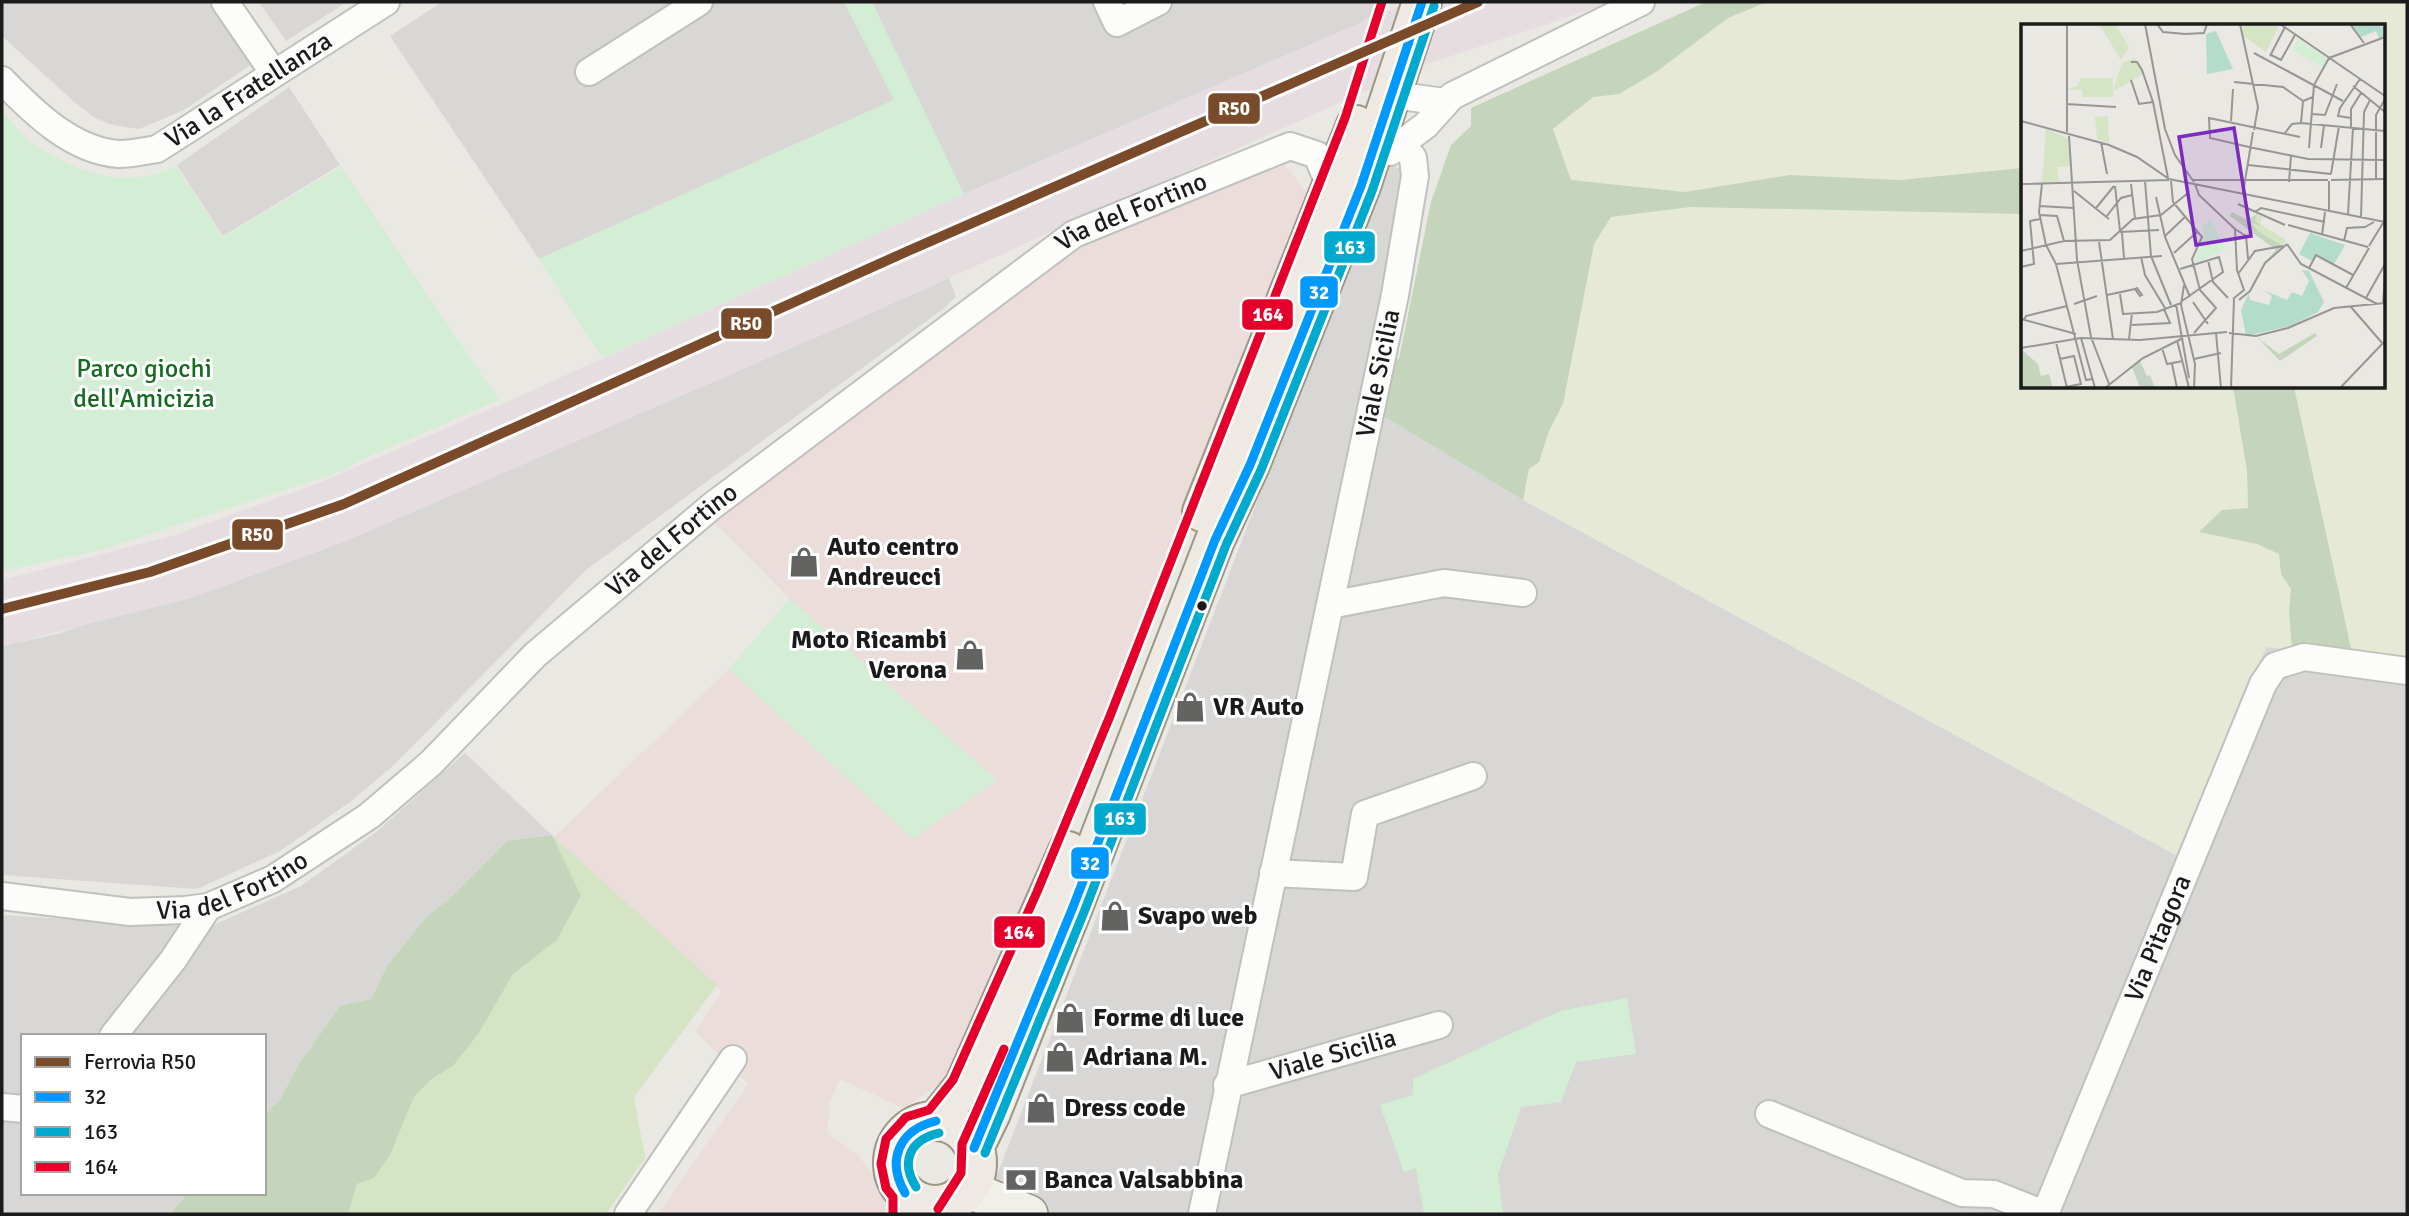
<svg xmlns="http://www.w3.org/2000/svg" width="2409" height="1216" font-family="Signika,sans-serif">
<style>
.residential{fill:#d8d7d5}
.commercial{fill:#eaddda}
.industrial{fill:#e6dde1}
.farmland{fill:#e7e9d7}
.grass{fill:#d4e4c5}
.forest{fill:#c4d5bb}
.park{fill:#d3eed4}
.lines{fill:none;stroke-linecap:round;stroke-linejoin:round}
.street-casing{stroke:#c0c0be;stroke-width:30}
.secondary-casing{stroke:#8e917e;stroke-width:40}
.primary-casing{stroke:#9c9683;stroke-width:42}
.street{stroke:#fcfcfb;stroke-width:26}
.secondary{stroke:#f0f0e9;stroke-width:37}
.primary{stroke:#eeeae3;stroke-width:38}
.bus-1-casing{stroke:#fff;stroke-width:14}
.bus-2-casing{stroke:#fff;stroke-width:14}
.bus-3-casing{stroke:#fff;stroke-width:14}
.bus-1{stroke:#09f;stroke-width:9}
.bus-2{stroke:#00a9ce;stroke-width:9}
.bus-3{stroke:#e4002b;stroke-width:9}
.rail-1-casing{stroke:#fff;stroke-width:16}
.rail-1{stroke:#7a4b2a;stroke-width:10}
.bus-dot{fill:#1b1b1b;stroke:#fff;stroke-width:2.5}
.labels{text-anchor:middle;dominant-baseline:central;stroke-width:6;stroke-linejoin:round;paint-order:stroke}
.street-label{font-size:26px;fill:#1b1b1b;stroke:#fff}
.park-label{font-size:26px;fill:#166b22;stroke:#fff}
.poi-label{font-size:26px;font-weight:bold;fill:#1b1b1b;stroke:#fff;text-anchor:start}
.inset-road{fill:none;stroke:#979693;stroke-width:2}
.view{fill:#7b2cbf;fill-opacity:0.15;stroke:#7b2cbf;stroke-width:3.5}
.inset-edge{fill:none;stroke:#1b1b1b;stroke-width:3.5}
.line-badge{stroke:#fff;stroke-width:2.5}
.badge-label{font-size:19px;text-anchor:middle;font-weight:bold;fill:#fff}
</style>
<rect width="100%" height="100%" fill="#e9e8e3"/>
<!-- residential -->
<path class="residential" d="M2 2H211L252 64 184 110 139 129 112 125 95 118 72 100 2 36Z
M259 2H347L286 41Z
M442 2H1381L1378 12 1359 24 964 194 894 100 539 259 390 36Z
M289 87 340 165 223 236 177 165Z
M1390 164 1402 170 1406 182 1378 413 1523 500 2183 859 2266 647 2407 662V1214H982L1341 284 1380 176Z
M949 278 956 297 943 309 586 570 394 765 350 802 280 851 197 889 2 875V646L61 633 817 337Z
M465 753 552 835 507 841 449 899 427 916 387 966 371 999 341 1005 300 1062 279 1101 264 1115V1036H23V1193H188L170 1214H2V915L207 928 301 886 375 833Z"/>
<!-- commercial -->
<path class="commercial" d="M1281 160 1308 194 1208 467 1103 731 958 1063 945 1080 903 1108 840 1079 830 1101 827 1133 856 1153 877 1180 889 1205V1214H658L748 1084 695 1031 722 991 550 841 729 669 790 599 714 522 1024 272Z"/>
<!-- industrial -->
<path class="industrial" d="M1409 2H1613L1424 65 817 337 344 542 191 598 2 646V580L172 536 319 483 509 401 964 194Z"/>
<!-- farmland -->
<path class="farmland" d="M1767 2H2407V662L2353 657 2294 387H2383V26H2022V168L1900 180 1790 175 1685 192 1571 180 1553 130 1593 97 1620 94 1656 72 1728 18Z
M1690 207 2022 214V387H2233L2247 471 2248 508 2200 531 2257 544 2279 554 2281 574 2291 589 2289 610 2292 650 2266 647 2184 859 1523 500 1529 469 1539 462 1549 431 1563 404 1594 244 1611 217Z"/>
<!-- grass -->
<path class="grass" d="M552 835 717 985 634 1097 645 1158 606 1214H348L357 1184 374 1178 390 1155 414 1097 432 1079 453 1066 479 1033 513 974 557 940 581 897Z"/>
<!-- forest -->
<path class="forest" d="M1706 2H1767L1728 18 1656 72 1619 94 1593 97 1553 129 1571 180 1685 192 1790 175 1900 180 2022 168V214L1690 207 1611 217 1594 244 1563 404 1549 431 1539 462 1529 469 1523 500 1378 413 1387 358 1399 359 1431 202 1451 145 1471 126V108Z
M2233 387H2294L2353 657 2292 650 2289 610 2291 589 2281 574 2279 554 2257 544 2199 532 2222 510 2248 508 2247 471Z
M552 835 581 896 557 940 513 974 479 1033 453 1066 432 1079 414 1097 390 1155 374 1178 357 1184 348 1214H170L188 1193H264V1115L279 1101 300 1062 341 1005 371 999 387 966 427 916 449 899 507 841Z"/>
<!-- park -->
<path class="park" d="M844 2H872L964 194 602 358 539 259 894 100Z
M2 111C12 122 21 134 32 143 39 149 48 153 56 157 96 179 134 186 176 166L223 237 341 167 499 400 358 461 353 454 357 462 342 471 100 550 2 571Z
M790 599 997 780 913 839 729 669Z
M1627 998 1636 1054 1576 1062 1561 1102 1521 1107 1498 1174 1503 1214H1424L1416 1168 1404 1172 1380 1105 1413 1095V1079L1560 1011Z"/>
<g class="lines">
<!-- street casing -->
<g class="street-casing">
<g id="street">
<path d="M225 2 273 72"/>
<path d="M1107 2 1117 23 1158 2"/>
<path d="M589 72 699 2"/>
<path id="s1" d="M2 80C32 111 72 151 119 154 131 154 145 151 157 149L386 2"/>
<path d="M1397 84 1408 97 1444 102"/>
<path d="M1390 152 1426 125 1452 96 1641 2"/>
<path d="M1330 605 1444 583 1523 593"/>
<path d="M1273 873 1354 877 1365 814 1473 776"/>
<path id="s2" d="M2 896 130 912 185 910 208 907 273 879 369 816 431 763 535 655 712 506 1074 234 1290 146 1317 155 1331 189"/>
<path d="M113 1036 173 960 208 907"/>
<path id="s3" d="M1227 1085 1439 1025"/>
<path d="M2 1107 23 1109"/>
<path d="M1769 1114 1962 1193 1994 1194 2044 1214"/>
<path d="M628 1214 733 1059"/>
<path id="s4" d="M1202 1214 1395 295 1415 176 1413 158 1403 144"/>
<path id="s5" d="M2045 1214 2263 684 2275 666 2304 657 2407 671"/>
</g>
</g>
<!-- secondary casing -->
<g class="secondary-casing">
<path id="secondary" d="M967 1189 1029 1214"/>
</g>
<!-- primary casing -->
<g class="primary-casing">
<path id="primary" d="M1202 512 1356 125
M936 1121 964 1086 1068 851
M893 1163a42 42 0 1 1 84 0a42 42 0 1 1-84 0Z
M974 1148 991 1113 1073 907 1215 540 1250 465 1361 186 1422 2"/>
</g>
<!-- street -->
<use href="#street" class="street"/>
<!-- secondary -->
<use href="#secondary" class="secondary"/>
<!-- primary -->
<use href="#primary" class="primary"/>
<!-- bus-1 casing -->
<g class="bus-1-casing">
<path id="bus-1" d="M974 1148 1073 907 1215 540 1250 465 1361 186 1422 2
M905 1193C886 1160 899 1130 936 1121"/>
</g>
<!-- bus-2 casing -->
<g class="bus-2-casing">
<path id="bus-2" d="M985 1153 1084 912 1226 545 1261 470 1372 191 1434 6
M916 1187C900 1161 910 1140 939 1133"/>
</g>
<!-- bus-3 casing -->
<g class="bus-3-casing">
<path id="bus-3" d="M938 1209 961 1173 962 1144 1004 1049
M893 1214V1197L886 1188 881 1164 886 1139 906 1117 929 1110 953 1080 1037 892 1110 716 1345 118 1382 2"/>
</g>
<!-- bus-1 -->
<use href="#bus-1" class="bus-1"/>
<!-- bus-2 -->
<use href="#bus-2" class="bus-2"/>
<!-- bus-3 -->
<use href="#bus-3" class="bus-3"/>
<!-- rail-1 casing -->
<g class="rail-1-casing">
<path id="rail-1" d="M2 609 150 572 344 504 908 251 1478 2"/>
</g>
<!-- rail-1 -->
<use href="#rail-1" class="rail-1"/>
</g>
<!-- icons -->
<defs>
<g id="shop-bare" transform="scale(2.415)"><path d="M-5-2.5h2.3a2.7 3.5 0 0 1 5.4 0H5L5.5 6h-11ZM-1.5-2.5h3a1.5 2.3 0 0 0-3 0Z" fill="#636361" stroke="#fff" stroke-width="2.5" paint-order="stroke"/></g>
<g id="bank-bare" transform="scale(2.415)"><path d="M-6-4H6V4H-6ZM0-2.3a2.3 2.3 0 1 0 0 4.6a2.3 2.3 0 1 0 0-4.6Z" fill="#636361" stroke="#fff" stroke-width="2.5" paint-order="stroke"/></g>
</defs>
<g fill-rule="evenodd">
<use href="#shop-bare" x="804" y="562"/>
<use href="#shop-bare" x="970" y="655"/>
<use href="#shop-bare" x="1190" y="707"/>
<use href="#shop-bare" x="1115" y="916"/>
<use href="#shop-bare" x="1070" y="1018"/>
<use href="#shop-bare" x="1060" y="1057"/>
<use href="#shop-bare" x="1041" y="1108"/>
<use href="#bank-bare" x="1021" y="1180"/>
</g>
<!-- markers -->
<circle class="bus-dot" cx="1202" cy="606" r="6"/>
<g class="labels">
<!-- street labels -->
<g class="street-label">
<text stroke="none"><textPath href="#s1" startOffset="289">Via la Fratellanza</textPath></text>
<text stroke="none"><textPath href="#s2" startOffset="1370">Via del Fortino</textPath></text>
<text stroke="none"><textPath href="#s4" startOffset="859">Viale Sicilia</textPath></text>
<text stroke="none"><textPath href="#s2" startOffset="803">Via del Fortino</textPath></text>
<text stroke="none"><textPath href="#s2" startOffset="236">Via del Fortino</textPath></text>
<text stroke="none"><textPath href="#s5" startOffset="298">Via Pitagora</textPath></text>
<text stroke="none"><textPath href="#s3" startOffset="110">Viale Sicilia</textPath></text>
</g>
<!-- park labels -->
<g class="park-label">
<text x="144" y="369">Parco giochi<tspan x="144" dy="30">dell'Amicizia</tspan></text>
</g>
<!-- poi labels -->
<g class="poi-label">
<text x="827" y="547">Auto centro<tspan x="827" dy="30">Andreucci</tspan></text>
<text x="947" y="640" text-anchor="end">Moto Ricambi<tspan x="947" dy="30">Verona</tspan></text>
<text x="1213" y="707">VR Auto</text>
<text x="1138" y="916">Svapo web</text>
<text x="1093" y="1018">Forme di luce</text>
<text x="1083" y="1057">Adriana M.</text>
<text x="1064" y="1108">Dress code</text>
<text x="1044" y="1180">Banca Valsabbina</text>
</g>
</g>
<!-- overview -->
<g transform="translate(2021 24)">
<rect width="364" height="364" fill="#e9e8e3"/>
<path d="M78 0H94L108 23 100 36ZM224 0 258 1 245 28 220 10ZM114 34 123 50 92 67 101 39ZM60 54H92V73H62L61 66 46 65 56 62ZM87 92 88 119 76 115 74 93ZM25 105 46 114 51 142 36 143 38 158 21 159ZM236 190 241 193 239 200 265 216 262 222 238 208 231 198 240 201 234 196Z" fill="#d4e4c5"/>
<path d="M211 188 226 196 236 190 234 196 240 202 231 199 238 208 262 222 243 239 255 226 209 192ZM294 309 296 312 259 337 237 314 258 330ZM0 325 17 340 20 352 28 350 32 364H0Z" fill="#c4d5bb"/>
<path d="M119 337 126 352 129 351 134 364H119L111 343Z" fill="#c4d3c4"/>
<path d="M277 14 286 21 285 25 289 23 306 35 302 43 272 27ZM190 195 204 225 173 240 184 209 180 204Z" fill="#d3eed4"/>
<path d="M330 0H356L364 4V12L358 14 355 7 340 13ZM195 7 212 45 186 50 185 10ZM289 209 324 221 313 240 295 230 291 237 278 230ZM281 246 288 247 303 278 297 288 269 302 225 312 220 286 228 269 229 276 248 281 251 272 242 266 266 276 271 268 281 272 288 257Z" fill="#b3dccc"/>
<path class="inset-road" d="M124 0 144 105 154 131 173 158M136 0 142 8 164 10 183 9 186 0M219 0 237 83 233 106M259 0 364 72M329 0 343 19M233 29 322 77M250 31 260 36 274 11M249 32 264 3M308 34 364 13M110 38H116L121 46 132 78 147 154M110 56 118 80 132 78M213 58 262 63 282 77M332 62 364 88M45 80 95 83M291 90 304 91 316 60M330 94 317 92 319 84 339 55M0 97 88 121 116 133 148 155 364 198M210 97 212 65M280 99 282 77 292 73M330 104V85L340 69M46 108V0M264 109 271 100 280 99 364 107M48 112 56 236 70 313 88 360M279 113 188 94 189 114 228 123 287 135 364 136M80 118 86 150M288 124 293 61 308 34M300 124 303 101M227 141 310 150M310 150 318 102M172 156H307M310 156 364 155M355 156V91L364 75M124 157 130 232 150 281M150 157 152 178M268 158 270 132M0 160 148 156M21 160 18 188 25 221 35 240 65 356 71 355M110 160 114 194M174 160 178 171 214 205 216 246 223 266 212 275M94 162 99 207M53 167 88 195M222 169 232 108M135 173 144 213 169 273M152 178 181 213 171 235 179 266 195 284 173 309M217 180 264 201M18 182 53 184M75 184 93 162M308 186V157M234 188 240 184 304 198M327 190 332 104M18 191 36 192 43 217M140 191 167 169M85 193 100 174 111 171M340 194 343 88 349 76M267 201 347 223M214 205 225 212 227 235M99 208 138 206M101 209 103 234M301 211 304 188M144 212 164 193M323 217 326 204 344 203 353 198M78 218 92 315M266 220 280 240 356 280M348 222 362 199M0 227 43 217 89 216 112 195 140 191M153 229 176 208M120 233 124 251 144 284M187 236 192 258 207 274M35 240 141 232M0 243 13 240 9 197 19 195M288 244 295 231 332 251M159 245 198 233 202 248 161 277M217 250 234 227 262 222M163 261 160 281 174 340 173 364M116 264 121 271 119 272 114 265ZM325 264 348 224M99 270 102 290 136 288 160 279M86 271 114 265M345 274 364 240M218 276 229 267 244 239 266 220M172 278 187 300M362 279 364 253M53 280 76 272M155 280 168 354M330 283 362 320M0 295 55 310M3 296 5 292 46 282M111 301 149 299 143 285M195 309 200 364M208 309 235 312 267 304 313 284 364 279M60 314 74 364M108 315 111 289M156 316 168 364M35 318 46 364M0 324 60 314 119 316 206 308M141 324 146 340 162 337M39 335 53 332 60 360 45 363M173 335 200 329M151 340 156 364M84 364 122 334 162 314M210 364 213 275M319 364 364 317"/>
<path class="view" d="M213 104 230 212 175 221 158 113Z"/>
<rect width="364" height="364" class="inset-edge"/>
</g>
<g class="line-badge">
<rect x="1207" y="92" width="54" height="33" rx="7" fill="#7a4b2a"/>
<rect x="1323" y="230" width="53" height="34" rx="7" fill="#00a9ce"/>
<rect x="1299" y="275" width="40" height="34" rx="7" fill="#09f"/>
<rect x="1241" y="298" width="53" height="33" rx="7" fill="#e4002b"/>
<rect x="720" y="307" width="53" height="33" rx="7" fill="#7a4b2a"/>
<rect x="231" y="518" width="53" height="33" rx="7" fill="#7a4b2a"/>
<rect x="1093" y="802" width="54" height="34" rx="7" fill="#00a9ce"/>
<rect x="1070" y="846" width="40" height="34" rx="7" fill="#09f"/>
<rect x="993" y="915" width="53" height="34" rx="7" fill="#e4002b"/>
</g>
<g class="badge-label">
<text x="1234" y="115">R50</text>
<text x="1350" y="254">163</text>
<text x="1319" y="299">32</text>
<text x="1268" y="321">164</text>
<text x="746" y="330">R50</text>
<text x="257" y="541">R50</text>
<text x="1120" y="825">163</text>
<text x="1090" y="870">32</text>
<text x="1019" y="939">164</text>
</g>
<!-- border -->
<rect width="2409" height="1216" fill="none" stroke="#1b1b1b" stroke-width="7"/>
<!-- legend -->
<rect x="21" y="1034" width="245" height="161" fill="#ffffff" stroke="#a4a4a4" stroke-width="2"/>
<rect x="35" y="1057" width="35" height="10" fill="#7a4b2a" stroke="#a4a4a4" stroke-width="2"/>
<text x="84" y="1069" font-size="21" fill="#1b1b1b">Ferrovia R50</text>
<rect x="35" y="1092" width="35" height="10" fill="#0099ff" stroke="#a4a4a4" stroke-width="2"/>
<text x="84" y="1104" font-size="21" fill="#1b1b1b">32</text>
<rect x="35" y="1127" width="35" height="10" fill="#00a9ce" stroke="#a4a4a4" stroke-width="2"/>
<text x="84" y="1139" font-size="21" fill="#1b1b1b">163</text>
<rect x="35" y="1162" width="35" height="10" fill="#e4002b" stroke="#a4a4a4" stroke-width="2"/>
<text x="84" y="1174" font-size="21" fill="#1b1b1b">164</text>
</svg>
